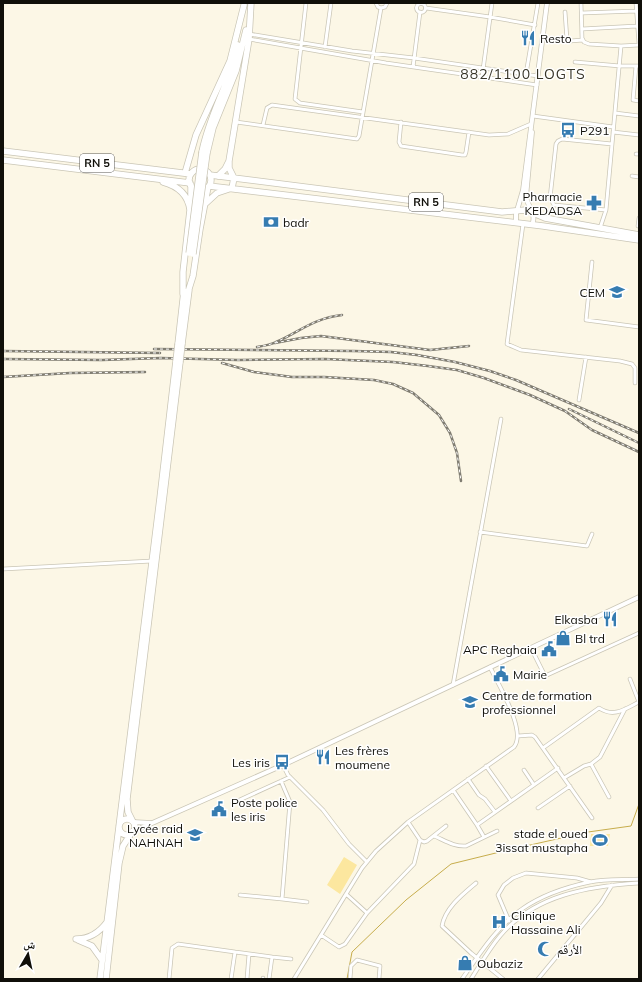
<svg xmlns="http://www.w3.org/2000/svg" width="642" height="982" font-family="Mulish,'Noto Naskh Arabic',sans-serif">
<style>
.green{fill:#fce79f}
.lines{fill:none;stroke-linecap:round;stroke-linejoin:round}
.stream{stroke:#c7ad4c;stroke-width:1}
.minor-casing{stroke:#cac6b6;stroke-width:4.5}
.tertiary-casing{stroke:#cac6b6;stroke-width:5.5}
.trunk-casing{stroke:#cac6b6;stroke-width:7}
.minor{stroke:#fff;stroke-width:3}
.tertiary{stroke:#fff;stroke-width:4}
.trunk{stroke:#fff;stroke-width:5.5}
.rail-casing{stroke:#807d72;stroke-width:2.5}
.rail{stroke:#fff;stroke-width:1;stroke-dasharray:3;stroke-linecap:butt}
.trunk-bridge-casing{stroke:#cac6b6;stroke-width:7;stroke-linecap:butt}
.trunk-bridge{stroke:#fff;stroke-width:5.5}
.labels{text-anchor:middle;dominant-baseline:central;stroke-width:3;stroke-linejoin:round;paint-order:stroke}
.shield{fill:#fff;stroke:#585753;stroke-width:1}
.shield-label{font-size:11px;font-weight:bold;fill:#100f09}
.poi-label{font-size:12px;fill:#100f09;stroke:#fff;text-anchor:start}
.quarter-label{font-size:14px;letter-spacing:1px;fill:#373427;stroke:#fff}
</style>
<rect width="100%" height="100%" fill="#fcf7e6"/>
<!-- green -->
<path class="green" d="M591 834H610L608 846H590Z
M344 857 357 865 340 894 327 885Z"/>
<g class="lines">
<!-- stream -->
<path class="stream" d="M347 979 352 952 406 900 451 864 508 850 588 832 631 826 639 804"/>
<!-- minor casing -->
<g class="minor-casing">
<path id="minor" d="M306 3 295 99 300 103 363 112
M376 3 378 7 381 8 385 7 387 3
M581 3 582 38 584 42 589 44 621 46 639 45
M636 3 639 44
M416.5 8a4.5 4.5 0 1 1 9 0a4.5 4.5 0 1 1-9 0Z
M426 8 490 17 535 25
M565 12 567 40 570 41 583 40
M582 13 636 11
M582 29 637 26
M249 34 352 51 414 58 538 76
M249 39 386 63 537 85
M325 47 331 3
M575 62 620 66H639
M636 66 633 100 639 101
M413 67 420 12
M526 74 538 3
M482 77 492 3
M615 113 639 116
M533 116 613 127
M236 122 357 139 359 136 381 8
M401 122 399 142 401 146 462 155H465L466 152 469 132
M263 125 267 108 272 105 489 135 508 134 531 124
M613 132 639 135
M636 154H639
M632 176 639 177
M606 210 554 205 550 198 556 144 558 141 562 139 612 144
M523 224 507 344 521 350 620 361 632 364 635 368V383
M638 226 639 218
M600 228 606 210 621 46
M592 262 586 320 639 327
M579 400 586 357
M480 532 587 546 592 534
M3 569 152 561
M531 648 545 676 639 633
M630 679 639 702
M453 685 501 419
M518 736 532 735 535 737 592 818
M543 748 599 708C614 718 625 709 639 702
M591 764 600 757 625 709
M283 765 288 775 323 810 349 844 366 861
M486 766 511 801
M524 770 534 785
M564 778 584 766 591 764 609 797
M468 779 479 795 485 799 495 812
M453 790 477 825 558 768
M233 803 290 777
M538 808 570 786
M408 822 420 840 424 842 427 841 446 826
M477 825 484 837
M434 836C444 840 454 847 466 846L497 831
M476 883C463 894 445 908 442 926L471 953 503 979
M346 894 367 913
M240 895 282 899 290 802 281 781
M282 899 307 902
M509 921 498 895 504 885 513 878 526 873 577 878 591 882
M321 935 339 947 345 944 367 913 414 864 420 840
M235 952 272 957 269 979
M272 957 291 959
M169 979 172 948 178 944 235 952 231 979
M247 979 249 954
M263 979V978
M294 979 362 868 376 851 408 822 514 747C527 731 498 684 490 667
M350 979 351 966 357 960 380 966 379 979
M462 979C478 956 498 925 522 909 542 895 566 887 590 882 606 879 623 880 639 879
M471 979C480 965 489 949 500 936 534 895 589 886 639 883
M538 979 601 903 612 885"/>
</g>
<!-- tertiary casing -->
<g class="tertiary-casing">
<path id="tertiary" d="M516 223V214L523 190 547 3
M532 225C537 215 528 207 526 197L532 132
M133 822 151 823
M132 832 283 765 639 597"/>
</g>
<!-- trunk casing -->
<g class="trunk-casing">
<path id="trunk" d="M3 151 191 174
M202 152C209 115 230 82 238 45
M207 153 213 128 236 71 246 30
M3 160 190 183
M189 180a11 11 0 1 1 22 0a11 11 0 1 1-22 0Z
M185 173 196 135 230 61 244 5
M210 175 502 212 526 210 545 218 639 235
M218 176 225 169 229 161
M163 182C178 186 188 194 190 210L183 272V294
M209 186 543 226 639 240
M205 204 217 193 232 188 234 178 229 168V161L249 39 251 3
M191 205V185
M188 292 193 276 200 229 208 187
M178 344 184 291
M182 344 189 290
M119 827a8 8 0 1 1 16 0a8 8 0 1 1-16 0Z
M133 822 128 812 127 799 180 362
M76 939C89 939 99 933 107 922
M78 940 92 946 102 960
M100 979 160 498 176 361
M106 979 119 863 123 846 132 832"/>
</g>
<!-- minor -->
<use href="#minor" class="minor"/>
<!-- tertiary -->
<use href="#tertiary" class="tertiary"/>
<!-- trunk -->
<use href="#trunk" class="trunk"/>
<!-- rail casing -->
<g class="rail-casing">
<path id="rail" d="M275 343 301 338 321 336 430 350 469 346
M257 347C263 346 270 345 276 342 299 332 314 318 342 315
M154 349 354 351 391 352 417 355 455 362 490 371 516 380 639 433
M3 351 160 353
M3 359 102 360 161 358 238 360 325 359 393 362 428 366 457 370 484 378 530 395 565 411 592 430 639 452
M222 363 254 372 292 377H324L374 380 393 384 413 393 439 415 450 433 457 453 461 481
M3 377 70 373 145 372
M569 409 639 443"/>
</g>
<!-- rail -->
<use href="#rail" class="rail"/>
<!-- trunk-bridge casing -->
<g class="trunk-bridge-casing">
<path id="trunk-bridge" d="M189 253 202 152
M193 254 207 153
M176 361 178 344
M180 362 182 344"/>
</g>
<!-- trunk-bridge -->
<use href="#trunk-bridge" class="trunk-bridge"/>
</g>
<!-- icons -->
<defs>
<g id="restaurant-bare" transform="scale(1.2)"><path d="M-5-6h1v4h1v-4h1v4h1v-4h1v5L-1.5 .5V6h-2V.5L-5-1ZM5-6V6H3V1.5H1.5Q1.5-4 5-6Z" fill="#367cb1" stroke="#fff" stroke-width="2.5" paint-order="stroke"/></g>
<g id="bus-bare" transform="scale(1.2)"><path d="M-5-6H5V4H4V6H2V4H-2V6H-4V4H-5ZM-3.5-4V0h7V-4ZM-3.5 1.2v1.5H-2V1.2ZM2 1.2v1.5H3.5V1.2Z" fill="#367cb1" stroke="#fff" stroke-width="2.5" paint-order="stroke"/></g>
<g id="pharmacy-bare" transform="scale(1.2)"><path d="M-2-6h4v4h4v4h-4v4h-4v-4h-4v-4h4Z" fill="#367cb1" stroke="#fff" stroke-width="2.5" paint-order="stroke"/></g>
<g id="bank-bare" transform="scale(1.2)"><path d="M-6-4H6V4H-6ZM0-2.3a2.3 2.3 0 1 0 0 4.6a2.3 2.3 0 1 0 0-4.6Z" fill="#367cb1" stroke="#fff" stroke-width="2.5" paint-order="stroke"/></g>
<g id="school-bare" transform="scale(1.2)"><path d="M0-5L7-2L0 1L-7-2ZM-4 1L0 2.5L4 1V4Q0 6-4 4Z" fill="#367cb1" stroke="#fff" stroke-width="2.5" paint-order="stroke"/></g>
<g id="shop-bare" transform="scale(1.2)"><path d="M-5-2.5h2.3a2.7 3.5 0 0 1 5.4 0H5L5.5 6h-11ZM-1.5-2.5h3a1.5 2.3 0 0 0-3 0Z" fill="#367cb1" stroke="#fff" stroke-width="2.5" paint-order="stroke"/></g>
<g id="civic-bare" transform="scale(1.2)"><path d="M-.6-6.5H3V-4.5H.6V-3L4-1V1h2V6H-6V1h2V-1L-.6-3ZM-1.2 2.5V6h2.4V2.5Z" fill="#367cb1" stroke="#fff" stroke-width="2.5" paint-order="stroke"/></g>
<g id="university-bare" transform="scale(1.2)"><path d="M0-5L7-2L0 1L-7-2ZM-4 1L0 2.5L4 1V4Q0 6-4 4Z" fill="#367cb1" stroke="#fff" stroke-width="2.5" paint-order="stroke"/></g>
<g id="stadium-bare" transform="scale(1.2)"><path d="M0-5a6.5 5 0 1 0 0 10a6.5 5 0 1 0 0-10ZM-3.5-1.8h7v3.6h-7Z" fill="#367cb1" stroke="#fff" stroke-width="2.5" paint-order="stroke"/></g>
<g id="hospital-bare" transform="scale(1.2)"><path d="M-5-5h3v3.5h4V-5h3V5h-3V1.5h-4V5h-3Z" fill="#367cb1" stroke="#fff" stroke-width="2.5" paint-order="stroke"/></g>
<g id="mosque-bare" transform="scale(1.2)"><path d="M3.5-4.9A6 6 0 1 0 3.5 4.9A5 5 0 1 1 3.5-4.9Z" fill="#367cb1" stroke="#fff" stroke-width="2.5" paint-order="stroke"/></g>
</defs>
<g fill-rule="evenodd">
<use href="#restaurant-bare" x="528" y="38"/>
<use href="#bus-bare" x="568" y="130"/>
<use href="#pharmacy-bare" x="594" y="203"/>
<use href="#bank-bare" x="271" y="222"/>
<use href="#school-bare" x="617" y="292"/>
<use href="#restaurant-bare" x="610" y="619"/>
<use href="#shop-bare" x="563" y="638"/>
<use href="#civic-bare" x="549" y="649"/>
<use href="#civic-bare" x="501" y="674"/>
<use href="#university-bare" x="470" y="702"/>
<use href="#restaurant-bare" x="323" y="757"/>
<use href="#bus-bare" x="282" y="762"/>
<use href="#civic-bare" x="219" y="809"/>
<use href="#school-bare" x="195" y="835"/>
<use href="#stadium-bare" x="600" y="840"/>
<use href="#hospital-bare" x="499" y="922"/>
<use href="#mosque-bare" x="545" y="949"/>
<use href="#shop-bare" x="465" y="963"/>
</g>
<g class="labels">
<!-- shield labels -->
<g class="shield">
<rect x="80" y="154" width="34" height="18" rx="3"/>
<rect x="409" y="193" width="34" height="18" rx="3"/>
</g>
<g class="shield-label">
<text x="97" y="163">RN 5</text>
<text x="426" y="202">RN 5</text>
</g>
<!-- poi labels -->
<g class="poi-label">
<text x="540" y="38">Resto</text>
<text x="580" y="130">P291</text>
<text x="582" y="196" text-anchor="end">Pharmacie<tspan x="582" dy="14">KEDADSA</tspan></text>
<text x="283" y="222">badr</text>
<text x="605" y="292" text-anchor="end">CEM</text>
<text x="598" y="619" text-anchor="end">Elkasba</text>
<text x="575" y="638">Bl trd</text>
<text x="537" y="649" text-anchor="end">APC Reghaia</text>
<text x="513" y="674">Mairie</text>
<text x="482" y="695">Centre de formation<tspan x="482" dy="14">professionnel</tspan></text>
<text x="335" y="750">Les frères<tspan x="335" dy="14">moumene</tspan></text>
<text x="270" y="762" text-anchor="end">Les iris</text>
<text x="231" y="802">Poste police<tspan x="231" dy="14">les iris</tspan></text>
<text x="183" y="828" text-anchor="end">Lycée raid<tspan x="183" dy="14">NAHNAH</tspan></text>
<text x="588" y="833" text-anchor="end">stade el oued<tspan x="588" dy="14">3issat mustapha</tspan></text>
<text x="511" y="915">Clinique<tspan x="511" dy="14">Hassaine Ali</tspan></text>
<text x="557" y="949">الأرقم</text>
<text x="477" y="963">Oubaziz</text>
</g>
<!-- quarter labels -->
<g class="quarter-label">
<text x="523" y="74">882/1100 LOGTS</text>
</g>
</g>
<!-- border -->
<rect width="642" height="982" fill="none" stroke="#100f09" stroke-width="8"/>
<!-- north arrow -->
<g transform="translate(28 954) rotate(9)" stroke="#ffffff" stroke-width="3" paint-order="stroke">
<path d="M0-3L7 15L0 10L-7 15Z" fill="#100f09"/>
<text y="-6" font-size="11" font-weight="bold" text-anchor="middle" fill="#100f09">ش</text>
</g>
</svg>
